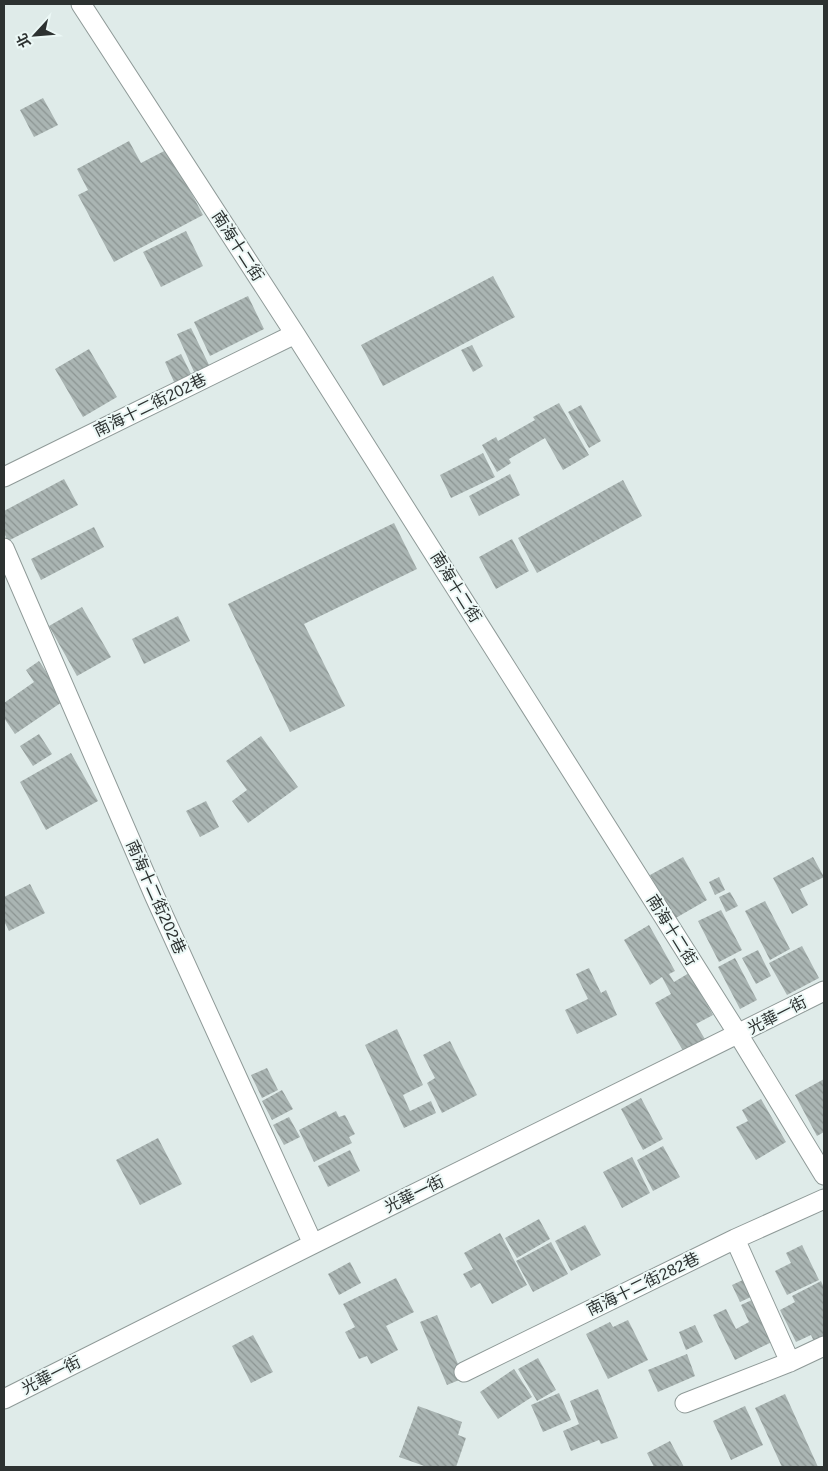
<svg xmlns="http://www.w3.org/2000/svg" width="828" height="1471" font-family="Helvetica,'Noto Sans TC',sans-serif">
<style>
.building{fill:url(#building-back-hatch)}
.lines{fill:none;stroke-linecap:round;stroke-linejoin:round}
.street-casing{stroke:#8f9a98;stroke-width:21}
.street{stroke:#fff;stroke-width:19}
.labels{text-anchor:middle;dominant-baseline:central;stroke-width:4;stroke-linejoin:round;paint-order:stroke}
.street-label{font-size:16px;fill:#2d3231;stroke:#ecf8f6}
</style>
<defs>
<pattern id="building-back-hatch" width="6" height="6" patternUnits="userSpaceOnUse" patternTransform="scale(1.25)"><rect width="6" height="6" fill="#aab5b3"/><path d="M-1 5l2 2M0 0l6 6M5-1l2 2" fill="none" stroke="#8b9492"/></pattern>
</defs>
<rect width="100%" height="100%" fill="#dfebe9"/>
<!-- building -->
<path class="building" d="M43 98 58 125 34 137 20 110Z
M129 141 141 163 168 149 203 215 114 262 78 195 88 190 77 169Z
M186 231 203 266 161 287 143 252Z
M493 276 515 317 383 386 361 345Z
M248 296 264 329 210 356 194 322Z
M191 328 210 367 195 374 177 334Z
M472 345 483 366 473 372 461 350Z
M89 349 117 397 83 417 55 369Z
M181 354 192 376 175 384 165 362Z
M559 403 589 455 563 470 545 438 509 459 511 463 497 472 482 445 496 437 498 441 535 420 533 417Z
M581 405 601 441 589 448 568 412Z
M483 453 495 477 451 498 440 475Z
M510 474 520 495 479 516 469 496Z
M64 479 78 505 8 541 4 533V511Z
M623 480 642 516 537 573 518 538Z
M394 523 417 569 304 624 345 706 290 732 228 604Z
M94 527 104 547 41 580 31 559Z
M512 539 529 571 496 589 479 557Z
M82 607 111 657 77 676 49 626Z
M178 616 190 641 144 664 132 639Z
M39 661 65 700 15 734 4 718V703L34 682 26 670Z
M39 734 52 754 33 766 20 746Z
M261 736 298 787 248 823 232 801 247 790 226 761Z
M71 753 98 801 46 830 20 782Z
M206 801 219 827 200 837 186 811Z
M683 857 707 900 674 919 650 875Z
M813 857 824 877 800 889 808 905 792 914 773 878Z
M719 877 725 890 715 895 709 882Z
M30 884 45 913 9 931 4 921V897Z
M730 892 738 906 726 912 719 897Z
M765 901 790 949 770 960 745 911Z
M721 910 742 950 719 962 698 921Z
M649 925 675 971 669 974 674 982 689 973 713 1015 696 1024 706 1041 685 1054 655 1003 671 994 662 977 650 985 624 940Z
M802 946 819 978 787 995 769 963Z
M758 950 771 976 756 984 742 958Z
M735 958 757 1000 740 1009 718 967Z
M589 968 601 993 606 990 617 1015 577 1034 565 1010 588 999 576 974Z
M397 1029 423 1085 403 1095 410 1111 431 1101 436 1113 404 1128 365 1045Z
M450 1041 477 1095 442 1113 427 1083 435 1078 423 1055Z
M267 1068 278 1090 262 1098 251 1075Z
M824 1079V1132L817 1136 795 1095Z
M282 1090 293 1109 272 1120 262 1101Z
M641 1098 663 1139 643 1150 621 1109Z
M761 1099 786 1142 756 1160 736 1127 748 1121 742 1110Z
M336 1111 339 1117 345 1115 355 1134 349 1137 352 1143 314 1162 299 1130Z
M289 1117 300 1137 284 1145 273 1125Z
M158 1138 182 1184 140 1205 116 1160Z
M663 1146 680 1177 653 1191 637 1160Z
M350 1150 360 1171 328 1187 318 1166Z
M632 1157 650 1193 622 1208 603 1172Z
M539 1219 550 1239 517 1258 505 1238Z
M585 1225 601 1255 571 1271 555 1241Z
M500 1233 527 1285 492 1304 480 1283 471 1288 463 1274 473 1269 464 1253Z
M551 1242 568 1274 533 1292 516 1261Z
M802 1245 819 1280 787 1295 775 1271 791 1263 786 1253Z
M350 1262 361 1283 339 1295 328 1274Z
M396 1278 414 1312 386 1326 398 1350 371 1364 367 1356 359 1359 345 1332 355 1327 343 1304Z
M745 1279 753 1296 740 1302 732 1285Z
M821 1281 824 1288V1342L816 1346 811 1335 796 1342 780 1310 795 1302 792 1296Z
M754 1299 774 1341 735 1360 713 1315 726 1309 736 1329 749 1322 741 1305Z
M437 1315 464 1378 447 1385 420 1322Z
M628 1320 648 1360 608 1379 586 1334 610 1322 613 1327Z
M695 1325 703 1342 686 1350 679 1332Z
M253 1335 273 1372 251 1383 232 1346Z
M687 1354 695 1376 658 1392 648 1370Z
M538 1358 556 1390 537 1401 518 1369Z
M514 1369 532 1397 498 1419 480 1392Z
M598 1389 618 1438 601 1444 599 1440 571 1451 563 1431 579 1424 570 1401Z
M559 1393 571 1420 543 1432 531 1405Z
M785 1394 818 1467H782L755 1408Z
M418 1406 462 1422 458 1435 466 1438 456 1467H427L399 1457Z
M745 1406 763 1445 731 1460 713 1421Z
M670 1441 684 1467H654L647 1453Z"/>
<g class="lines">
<!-- street casing -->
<g class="street-casing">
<path id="street" d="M81 4 295 334 738 1034 824 1175
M4 477 295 334
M4 548 155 897 313 1244
M735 1239 790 1362
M464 1372 735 1239 824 1199
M4 1399 313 1244 824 991
M685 1403 790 1362 824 1346"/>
</g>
<!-- street -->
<use href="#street" class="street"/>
</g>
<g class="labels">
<!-- street labels -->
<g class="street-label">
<text transform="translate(238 246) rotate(57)">南海十二街</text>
<text transform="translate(150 405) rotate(-26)">南海十二街202巷</text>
<text transform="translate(456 587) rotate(58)">南海十二街</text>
<text transform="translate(156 897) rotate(66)">南海十二街202巷</text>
<text transform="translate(672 930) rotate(58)">南海十二街</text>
<text transform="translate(777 1015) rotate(-27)">光華一街</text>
<text transform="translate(414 1194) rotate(-26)">光華一街</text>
<text transform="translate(643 1284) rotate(-26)">南海十二街282巷</text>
<text transform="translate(51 1375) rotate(-27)">光華一街</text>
</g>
</g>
<!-- border -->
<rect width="828" height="1471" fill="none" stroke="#2d3231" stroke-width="10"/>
<!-- north arrow -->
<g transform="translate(35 35) rotate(244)" stroke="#ecf8f6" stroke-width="4" paint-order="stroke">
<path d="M0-4L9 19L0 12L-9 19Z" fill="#2d3231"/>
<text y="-8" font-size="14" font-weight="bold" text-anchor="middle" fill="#2d3231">北</text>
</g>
</svg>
